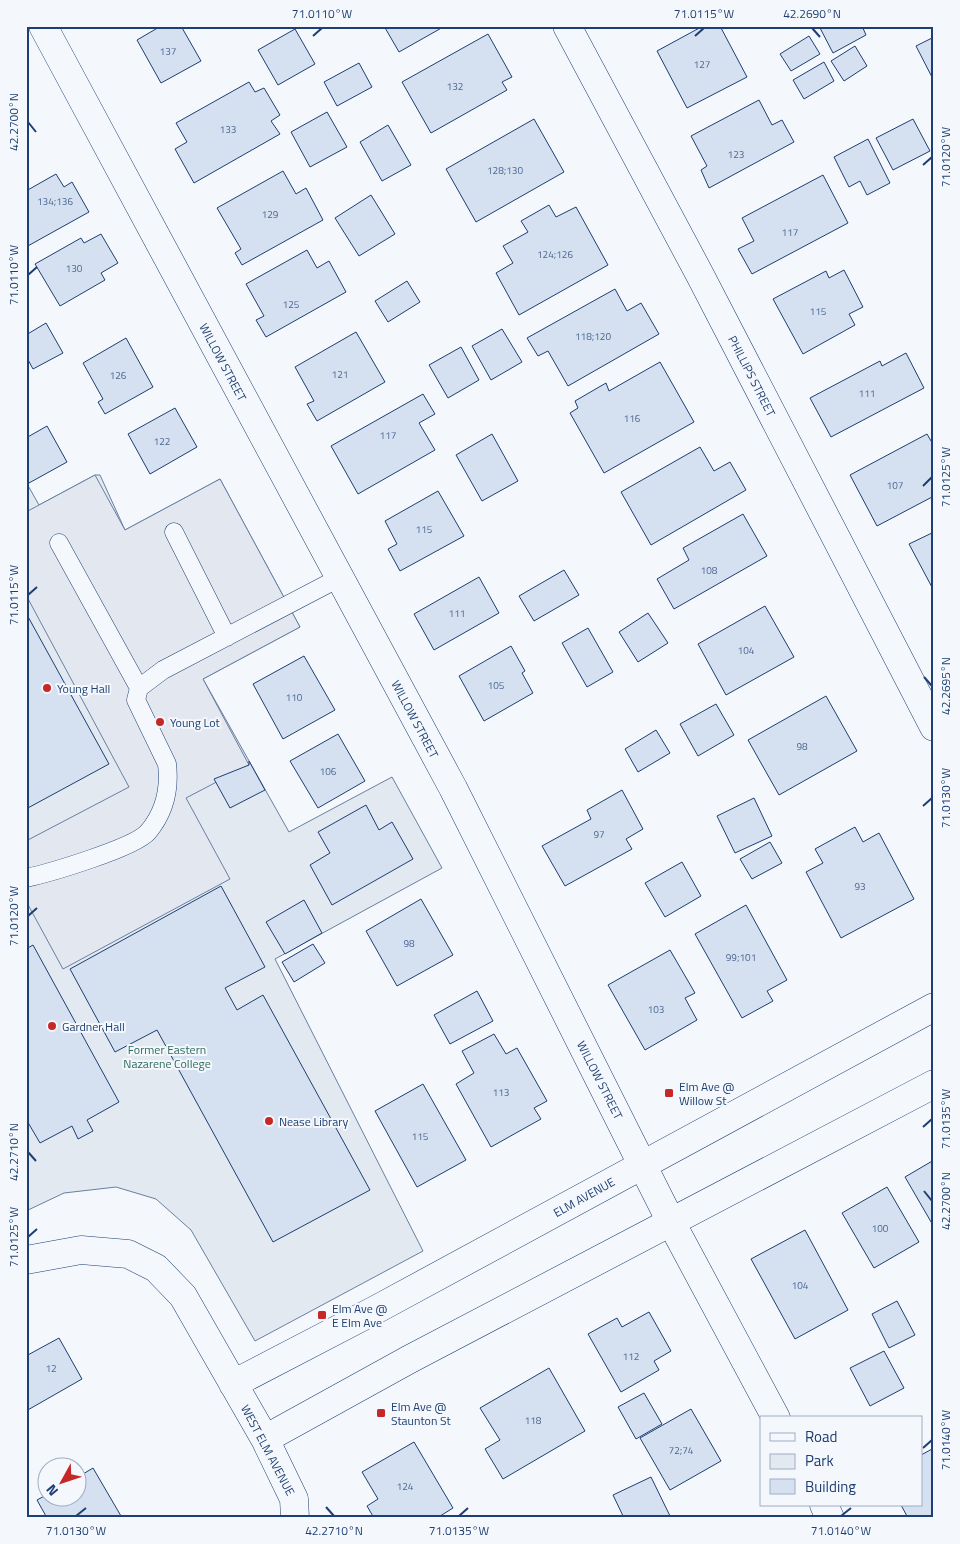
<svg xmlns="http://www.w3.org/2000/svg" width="960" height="1544" font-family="'Titillium Web',sans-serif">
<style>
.green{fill:#e3e9f0;stroke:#687fa3}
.parking{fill:#e3e8f0;stroke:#687fa3}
.building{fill:#d5e0f0;stroke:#1d3f73}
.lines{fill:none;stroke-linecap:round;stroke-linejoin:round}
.lane-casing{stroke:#1d3f73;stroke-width:19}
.street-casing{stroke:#1d3f73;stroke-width:29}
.secondary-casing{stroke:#1d3f73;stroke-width:29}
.lane{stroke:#f4f7fb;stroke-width:18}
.street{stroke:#f4f7fb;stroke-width:28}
.secondary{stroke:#f4f7fb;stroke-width:28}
.ticks{fill:none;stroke:#1d3f73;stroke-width:2}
.poi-dot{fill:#c62828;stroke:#f4f7fb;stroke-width:2}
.labels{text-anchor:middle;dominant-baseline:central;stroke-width:4;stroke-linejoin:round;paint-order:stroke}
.number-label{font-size:10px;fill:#4b6792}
.street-label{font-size:12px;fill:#1d3f73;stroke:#f4f7fb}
.poi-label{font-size:12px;fill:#1d3f73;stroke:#f4f7fb;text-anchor:start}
.park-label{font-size:12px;fill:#2c6c60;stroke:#f4f7fb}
.neatline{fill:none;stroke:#1d3f73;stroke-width:2}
.ticks-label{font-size:12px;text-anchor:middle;fill:#1d3f73}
</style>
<rect width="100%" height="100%" fill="#f4f7fb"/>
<!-- green -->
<path class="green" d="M95 475H100L125 530 220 479 300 627 203 679 289 832 392 777 442 868 275 959 423 1251 255 1341 191 1230 156 1199 116 1187 64 1193 26 1211V482L39 505Z"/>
<!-- parking -->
<path class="parking" d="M95 475 125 530 220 479 300 627 203 679 249 765 186 798 230 879 63 969 26 901V841L129 787 26 595V512Z"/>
<!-- building -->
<path class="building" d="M161 26H181L201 61 161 83 137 40Z
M384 26H445L399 52Z
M703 26H720L747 77 687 108 657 51Z
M819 26H862L866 35 833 53Z
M295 29 315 64 278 85 258 50Z
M488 34 512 77 502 82 507 90 431 133 402 82Z
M809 36 820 54 791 71 780 54Z
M934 37V81L916 46Z
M855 46 867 66 844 81 831 61Z
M824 62 834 81 804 99 793 80Z
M359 63 372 87 337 106 324 82Z
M249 82 255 92 264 88 280 115 271 121 280 134 194 183 175 149 187 142 176 123Z
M759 100 772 125 782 120 794 142 709 188 701 170 707 166 691 136Z
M327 112 347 147 310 167 291 132Z
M534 119 564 172 476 222 446 169Z
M913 119 930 151 893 170 876 138Z
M388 125 411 165 382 181 360 142Z
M868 139 890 183 867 195 860 181 849 187 834 157Z
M283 171 296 194 306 188 323 220 242 265 235 253 241 249 217 208Z
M56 174 64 187 72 182 89 212 26 247V191Z
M823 175 848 223 752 274 738 249 754 241 742 218Z
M371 195 395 234 359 256 335 218Z
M549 205 556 217 576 207 608 265 519 315 496 273 513 263 503 246 528 232 521 221Z
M101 234 118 263 101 273 105 280 60 306 35 264 81 238 84 243Z
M307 250 317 268 329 261 346 292 266 337 256 320 264 316 246 284Z
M844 270 863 307 849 314 855 325 803 354 773 299 826 271 829 278Z
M407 281 420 302 388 322 375 301Z
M615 289 627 311 641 303 659 334 568 386 548 351 538 356 527 338Z
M46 323 63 353 33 369 26 356V335Z
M502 329 522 362 491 380 472 346Z
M356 332 385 382 317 421 307 404 314 401 295 367Z
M126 338 153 387 105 414 98 402 103 399 83 363Z
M461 347 479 380 448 398 429 365Z
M906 353 924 388 831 437 810 398 880 361 882 366Z
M660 362 694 422 604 473 570 413 578 408 575 401 606 383 609 391Z
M423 394 435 414 419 423 435 450 358 494 331 446Z
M175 408 197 447 150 474 128 434Z
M47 426 67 462 29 483 26 477V438Z
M492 434 518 481 482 501 456 455Z
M927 434 934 446V496L877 526 850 475Z
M700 447 714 471 730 462 746 490 651 545 621 492Z
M438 491 464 536 400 571 388 549 397 544 385 521Z
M743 514 767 556 674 609 657 579 689 560 683 548Z
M934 532V591L909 544Z
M564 570 579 595 534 621 519 596Z
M479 577 499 613 434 650 414 614Z
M765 606 794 657 726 695 698 644Z
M26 613 109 764 26 809Z
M648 613 668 643 638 662 619 632Z
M588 628 613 672 587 687 562 643Z
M511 646 525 671 522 673 533 693 484 721 459 676Z
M304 656 335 710 283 739 253 684Z
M826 696 857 751 779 795 748 740Z
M716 704 734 735 698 756 680 724Z
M656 730 670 753 638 772 625 749Z
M338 734 365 781 318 808 290 761Z
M249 761 265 790 230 808 214 779 249 765Z
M622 790 643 829 626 839 632 849 565 886 542 846 591 819 587 810Z
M754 798 772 836 735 853 717 816Z
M366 805 379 830 392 822 413 859 332 905 310 865 330 853 318 832Z
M855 827 863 842 879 833 914 899 841 938 806 872 823 863 815 849Z
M770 842 782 863 752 879 740 859Z
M682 862 701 896 665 917 645 883Z
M221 886 265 967 225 988 237 1010 263 995 370 1190 273 1242 157 1030 115 1052 70 969Z
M421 899 453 955 397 986 366 931Z
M304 900 322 933 285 954 266 922Z
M746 905 787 980 767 991 773 1001 742 1018 695 934Z
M313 944 325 963 294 982 282 962Z
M33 945 119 1102 87 1120 93 1131 78 1139 72 1126 40 1143 26 1119V949Z
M670 950 695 993 685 998 697 1020 645 1050 608 985Z
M477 991 493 1021 450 1044 434 1015Z
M494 1034 506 1054 517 1048 547 1101 534 1108 541 1119 491 1147 456 1084 474 1073 462 1051Z
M423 1084 466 1160 417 1187 375 1111Z
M934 1160V1227L905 1177Z
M887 1187 919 1242 874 1268 842 1213Z
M805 1230 848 1310 795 1339 751 1259Z
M897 1301 915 1335 889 1348 872 1314Z
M649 1312 671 1351 654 1361 659 1370 621 1392 588 1334 617 1318 622 1327Z
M59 1338 82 1379 26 1411V1356Z
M884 1351 904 1388 870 1406 850 1368Z
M549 1368 585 1431 503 1479 485 1449 500 1440 480 1408Z
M644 1393 662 1424 636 1439 618 1407Z
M691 1409 721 1461 670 1490 640 1438Z
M414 1442 453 1508 437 1518H374L367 1506 378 1499 362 1472Z
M934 1448V1518H908L901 1505H921V1455Z
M93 1468 121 1516 118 1518H47L37 1500 48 1494V1496H78V1477Z
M651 1477 671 1518H624L613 1495Z"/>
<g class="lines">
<!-- lane casing -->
<g class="lane-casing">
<path id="lane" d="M174 532 227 637
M59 543 139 688
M26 878C49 873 134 848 148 832 164 813 170 789 167 764L136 700 139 688 163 670 339 578"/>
</g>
<!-- street casing -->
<g class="street-casing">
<path id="street" d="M43 26 453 788 671 1222 776 1418
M567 26 700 275 934 727
M824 1505 830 1518"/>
</g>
<!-- secondary casing -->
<g class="secondary-casing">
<path id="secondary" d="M26 1260 81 1250 128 1254 156 1268 183 1296 265 1439 294 1499 295 1518
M233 1384 379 1308 934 1007
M265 1439 410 1359 934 1084"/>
</g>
<!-- lane -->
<use href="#lane" class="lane"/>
<!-- street -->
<use href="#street" class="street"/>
<!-- secondary -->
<use href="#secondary" class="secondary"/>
</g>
<!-- ticks -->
<path class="ticks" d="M812 28 820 37M313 36 322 28M695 36 704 28M28 122 36 132M923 165 932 157M28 275 37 267M923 486 932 477M28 595 37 587M924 677 932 686M923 806 932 798M28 916 37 908M923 1127 932 1119M28 1152 36 1161M924 1191 932 1201M28 1237 37 1229M923 1448 932 1440M326 1507 334 1516M76 1516 86 1508M459 1516 468 1508M841 1516 851 1508"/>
<!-- markers -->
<g class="poi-dot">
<circle cx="47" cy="688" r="5"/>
<circle cx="160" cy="722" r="5"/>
<circle cx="52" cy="1026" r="5"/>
<rect x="664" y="1088" width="10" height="10" rx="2.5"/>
<circle cx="269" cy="1121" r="5"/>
<rect x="317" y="1310" width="10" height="10" rx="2.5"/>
<rect x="376" y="1408" width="10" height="10" rx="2.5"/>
</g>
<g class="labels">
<!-- number labels -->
<g class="number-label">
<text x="168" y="51">137</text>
<text x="702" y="64">127</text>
<text x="455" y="86">132</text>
<text x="228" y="129">133</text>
<text x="736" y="154">123</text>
<text x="505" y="170">128;130</text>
<text x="55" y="201">134;136</text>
<text x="270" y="214">129</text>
<text x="790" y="232">117</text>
<text x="555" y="254">124;126</text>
<text x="74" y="268">130</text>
<text x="291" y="304">125</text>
<text x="818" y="311">115</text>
<text x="593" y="336">118;120</text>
<text x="340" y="374">121</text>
<text x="118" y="375">126</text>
<text x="867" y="393">111</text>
<text x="632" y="418">116</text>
<text x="388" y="435">117</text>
<text x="162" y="441">122</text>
<text x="895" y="485">107</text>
<text x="424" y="529">115</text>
<text x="709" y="570">108</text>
<text x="457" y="613">111</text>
<text x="746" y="650">104</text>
<text x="496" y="685">105</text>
<text x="294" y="697">110</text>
<text x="802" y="746">98</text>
<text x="328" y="771">106</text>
<text x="599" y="834">97</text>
<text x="860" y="886">93</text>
<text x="409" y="943">98</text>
<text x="741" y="957">99;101</text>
<text x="656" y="1009">103</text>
<text x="501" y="1092">113</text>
<text x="420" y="1136">115</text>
<text x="880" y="1228">100</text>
<text x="800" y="1285">104</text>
<text x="631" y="1356">112</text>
<text x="51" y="1368">12</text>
<text x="533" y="1420">118</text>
<text x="681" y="1450">72;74</text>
<text x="405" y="1486">124</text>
</g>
<!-- street labels -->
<g class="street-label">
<text transform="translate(223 362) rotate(62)">WILLOW STREET</text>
<text transform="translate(752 376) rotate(63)">PHILLIPS STREET</text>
<text transform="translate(415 719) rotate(62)">WILLOW STREET</text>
<text transform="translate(600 1080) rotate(63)">WILLOW STREET</text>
<text transform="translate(584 1197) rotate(-29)">ELM AVENUE</text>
<text transform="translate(268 1450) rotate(62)">WEST ELM AVENUE</text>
</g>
<!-- poi labels -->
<g class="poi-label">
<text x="57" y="688">Young Hall</text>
<text x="170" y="722">Young Lot</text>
<text x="62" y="1026">Gardner Hall</text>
<text x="679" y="1086">Elm Ave @<tspan x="679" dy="14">Willow St</tspan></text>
<text x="279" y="1121">Nease Library</text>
<text x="332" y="1308">Elm Ave @<tspan x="332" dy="14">E Elm Ave</tspan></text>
<text x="391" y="1406">Elm Ave @<tspan x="391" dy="14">Staunton St</tspan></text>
</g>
<!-- park labels -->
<g class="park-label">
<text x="167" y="1049">Former Eastern<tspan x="167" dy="14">Nazarene College</tspan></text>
</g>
</g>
<!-- border -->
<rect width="960" height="1544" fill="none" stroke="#f4f7fb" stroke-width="55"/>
<!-- legend -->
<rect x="760" y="1416" width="162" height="90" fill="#f4f7fb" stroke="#9eadc5"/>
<rect x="770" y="1433" width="25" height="8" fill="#f4f7fb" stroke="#9eadc5"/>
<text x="805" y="1442" font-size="15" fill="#1d3f73">Road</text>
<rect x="770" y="1454" width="25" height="15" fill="#e3e9f0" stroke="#9eadc5"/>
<text x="805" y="1466" font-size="15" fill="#1d3f73">Park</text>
<rect x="770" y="1479" width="25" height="15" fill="#d5e0f0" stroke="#9eadc5"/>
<text x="805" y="1492" font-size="15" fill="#1d3f73">Building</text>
<!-- north arrow -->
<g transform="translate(62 1482) rotate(230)"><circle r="24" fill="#f4f7fb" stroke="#9eadc5"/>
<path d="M0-4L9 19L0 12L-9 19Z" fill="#c62828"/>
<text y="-8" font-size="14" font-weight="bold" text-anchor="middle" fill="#1d3f73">N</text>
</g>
<rect x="28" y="28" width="904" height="1488" class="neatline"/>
<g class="ticks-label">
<text x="322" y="18">71.0110°W</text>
<text x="704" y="18">71.0115°W</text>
<text x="812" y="18">42.2690°N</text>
<text transform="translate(14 122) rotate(-90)" y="4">42.2700°N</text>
<text transform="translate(946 157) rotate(-90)" y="4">71.0120°W</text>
<text transform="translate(14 275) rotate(-90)" y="4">71.0110°W</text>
<text transform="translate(946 477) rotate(-90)" y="4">71.0125°W</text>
<text transform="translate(14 595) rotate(-90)" y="4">71.0115°W</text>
<text transform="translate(946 686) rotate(-90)" y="4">42.2695°N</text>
<text transform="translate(946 798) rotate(-90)" y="4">71.0130°W</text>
<text transform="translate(14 916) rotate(-90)" y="4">71.0120°W</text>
<text transform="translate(946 1119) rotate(-90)" y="4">71.0135°W</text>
<text transform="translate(14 1152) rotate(-90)" y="4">42.2710°N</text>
<text transform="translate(946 1201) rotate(-90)" y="4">42.2700°N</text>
<text transform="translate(14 1237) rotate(-90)" y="4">71.0125°W</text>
<text transform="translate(946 1440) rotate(-90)" y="4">71.0140°W</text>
<text x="76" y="1535">71.0130°W</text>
<text x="334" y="1535">42.2710°N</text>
<text x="459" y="1535">71.0135°W</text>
<text x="841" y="1535">71.0140°W</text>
</g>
</svg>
